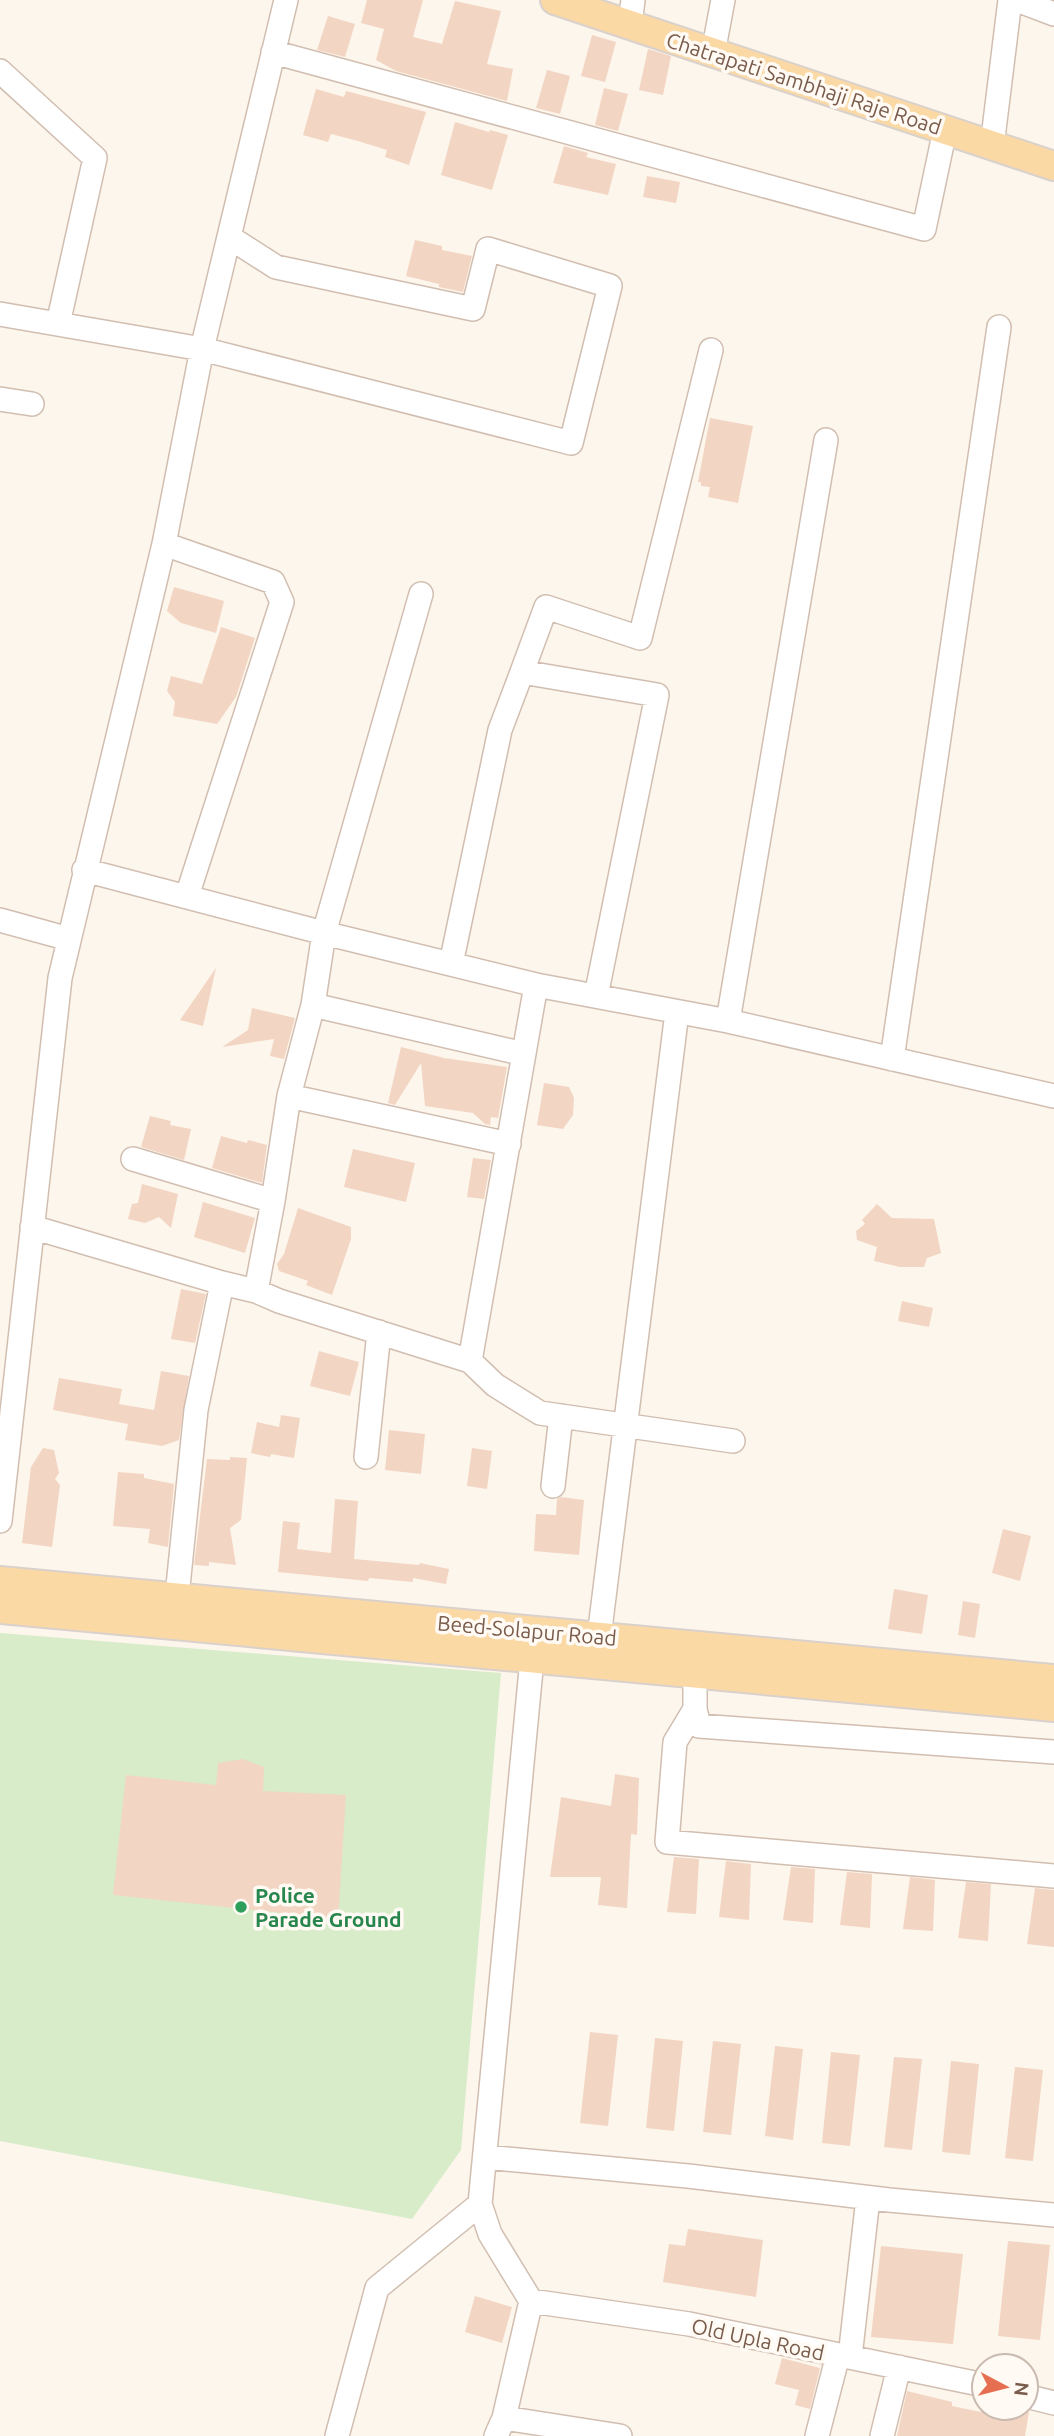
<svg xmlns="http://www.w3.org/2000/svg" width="1054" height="2436" font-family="Ubuntu,sans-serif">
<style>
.green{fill:#d8ecc9}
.building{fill:#f3d5c3}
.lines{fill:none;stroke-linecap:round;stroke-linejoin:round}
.minor-casing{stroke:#d1beb0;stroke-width:26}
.major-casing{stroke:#dad1cd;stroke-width:32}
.minor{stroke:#fff;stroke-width:23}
.major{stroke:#fbd9a5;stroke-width:28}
.leisure-dot{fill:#2e9e5b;stroke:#fffaf3;stroke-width:2.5}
.labels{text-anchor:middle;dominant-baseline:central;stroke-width:7;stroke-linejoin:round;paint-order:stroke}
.street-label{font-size:21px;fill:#7a5c4d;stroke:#fffaf3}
.leisure-label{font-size:21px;font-weight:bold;fill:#27864d;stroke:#fffaf3;text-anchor:start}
</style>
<rect width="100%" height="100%" fill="#fdf6ec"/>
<!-- green -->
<path class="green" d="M0 1633 501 1673 461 2150 412 2219 0 2141Z"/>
<!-- building -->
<path class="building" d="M367 0H423L413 37 442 44 455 1 501 11 487 64 513 69 507 101 396 71 376 60 384 29 361 23Z
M328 16 355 24 345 57 317 50Z
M592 35 616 42 605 82 581 76Z
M648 49 671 56 663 95 639 90Z
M547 70 570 76 560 114 536 108Z
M604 88 628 94 618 131 595 125Z
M316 89 344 97 346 91 426 112 409 165 385 157 387 150 358 141 331 134 328 142 303 135Z
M455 122 489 132 490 130 508 135 492 190 441 175Z
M564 146 588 153 586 157 616 164 608 195 553 183Z
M647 176 680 182 676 203 643 197Z
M415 240 442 246V250L472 256 463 292 439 287V284L406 276Z
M710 418 753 426 738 503 708 497 710 487 701 486V482H698Z
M174 587 224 601 216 633 181 623 167 611Z
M221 627 255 638 236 697 217 724 173 716 175 702 167 691 171 676 202 684Z
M216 968 203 1026 180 1020Z
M252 1008 295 1018 284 1059 270 1056 274 1039 222 1047 248 1030Z
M401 1047 444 1058 507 1067 498 1118 491 1117 490 1125 485 1124 473 1113 425 1106 421 1063 395 1105 388 1103Z
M544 1083 569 1087 574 1098 573 1115 563 1129 537 1125Z
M150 1116 171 1121 170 1125 191 1129 184 1160 141 1147Z
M221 1136 247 1143 248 1140 267 1145 262 1183 212 1168Z
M353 1149 415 1163 406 1202 344 1187Z
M473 1158 491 1160 484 1199 467 1197Z
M142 1184 178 1194 171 1228 159 1217 145 1223 128 1219 132 1204 138 1203Z
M203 1202 255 1218 245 1253 194 1237Z
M877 1204 892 1218 934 1219 941 1253 927 1258 924 1267H900L874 1261 877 1247 857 1240 856 1231 865 1224 862 1220Z
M298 1208 351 1227V1239L332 1295 306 1285 308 1281 279 1271 277 1264 284 1254Z
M181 1289 206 1294 195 1343 171 1339Z
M902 1301 933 1308 929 1327 898 1321Z
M319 1351 359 1362 350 1396 310 1386Z
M161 1371 189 1376 179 1440 162 1446 125 1440 128 1424 53 1410 59 1378 122 1389 119 1404 154 1410Z
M281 1415 300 1418 294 1458 271 1454 270 1457 251 1453 257 1422 279 1427Z
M389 1430 425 1434 421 1474 385 1470Z
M43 1448 54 1450 59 1473 55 1479 60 1485 52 1547 22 1543 31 1467Z
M472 1448 492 1451 487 1489 467 1486Z
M230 1457 247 1458 241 1520 230 1528 236 1565 209 1562V1566L194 1565 207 1459 230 1460Z
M118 1472 144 1474V1478L174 1484 168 1547 148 1543 150 1529 113 1526Z
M561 1497 584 1500 579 1555 534 1551 536 1514 556 1515 557 1499Z
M335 1499 358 1501 354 1559 419 1565 420 1563 449 1569 446 1584 413 1578V1582L369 1578 368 1581 278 1572 283 1521 300 1523 297 1549 331 1553Z
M1003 1529 1031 1536 1020 1581 992 1573Z
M894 1589 928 1595 922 1634 888 1629Z
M963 1601 980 1604 975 1638 958 1635Z
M243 1759 264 1767 263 1791 346 1795 338 1919 113 1895 126 1775 216 1785 218 1763Z
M615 1774 639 1778 637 1835 631 1834 627 1908 598 1905 601 1877H550L561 1797 611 1806Z
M674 1857 699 1859 696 1914 667 1912Z
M726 1861 751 1864 749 1920 719 1917Z
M791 1867 815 1869 813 1923 783 1920Z
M847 1872 872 1874 870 1928 840 1925Z
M910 1877 935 1880 933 1931 903 1929Z
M966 1882 991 1884 988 1941 958 1938Z
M1035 1888 1054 1890V1947L1027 1944Z
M590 2032 618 2035 608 2126 580 2123Z
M655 2038 683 2041 674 2131 646 2128Z
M713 2041 741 2044 731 2135 703 2132Z
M775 2046 803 2049 793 2140 765 2136Z
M831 2052 860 2055 850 2146 822 2143Z
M894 2057 922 2059 912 2150 884 2147Z
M951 2061 979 2064 970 2155 942 2152Z
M1015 2067 1043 2070 1033 2161 1005 2158Z
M688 2229 763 2240 756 2297 663 2282 669 2244 685 2246Z
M1008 2241 1050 2245 1040 2340 998 2336Z
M881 2246 963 2254 953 2344 871 2337Z
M475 2296 512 2307 502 2343 465 2332Z
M782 2358 820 2368 810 2409 795 2405 799 2390 775 2384Z
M907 2391 952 2402V2406L981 2412 982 2408 1005 2413 1006 2408H1008L1029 2412 1025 2436H897Z"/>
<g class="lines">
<!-- minor casing -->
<g class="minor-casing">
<path id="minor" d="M1017 0 1054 14
M630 25 633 0
M273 52 924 229 945 130
M713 53 723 0
M0 71 95 158 58 324
M992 146 1010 0
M0 314 202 349 571 443 610 286 488 249 473 309 276 267 229 237
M0 399 32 404
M164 544 273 582 282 602 187 896
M522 672 546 607 640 638 711 350
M84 870 324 933 536 985 728 1021 1054 1096
M0 920 69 939
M451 964 500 730 522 672 657 695 596 996
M313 1005 524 1054
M728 1021 826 440
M892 1059 999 327
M289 1096 509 1144
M133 1159 273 1201
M32 1227 222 1283 256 1291 279 1301 470 1361 495 1385 540 1413 733 1441
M256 1291 273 1201 289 1096 313 1005 324 933 421 594
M470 1361 536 985
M366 1457 379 1332
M553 1486 561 1416
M0 1521 60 978 164 544 202 349 286 0
M177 1596 196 1410 222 1283
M599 1637 677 1012
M695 1674V1709L699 1726 1054 1752
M695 1709 675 1742 667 1842 1054 1876
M485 2157 688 2176 889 2200 1054 2215
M531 2301 689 2324 984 2385
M850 2357 868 2198
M1026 2396 1054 2403
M504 2418 620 2436
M337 2436 377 2288 480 2204
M496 2436 504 2418 531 2301 490 2234 480 2204 532 1659
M817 2436 838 2355
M882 2436 899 2367"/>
</g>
<!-- major casing -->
<g class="major-casing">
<path id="major" d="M555 0 1054 166
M0 1581 1054 1679
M0 1609 1054 1707"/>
</g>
<!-- minor -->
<use href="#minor" class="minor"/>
<!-- major -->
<use href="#major" class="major"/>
</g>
<!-- markers -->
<circle class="leisure-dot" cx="241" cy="1907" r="7"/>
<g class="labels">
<!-- street labels -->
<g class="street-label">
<text transform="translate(804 83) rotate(18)">Chatrapati Sambhaji Raje Road</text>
<text transform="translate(527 1630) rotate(5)">Beed-Solapur Road</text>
<text transform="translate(758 2339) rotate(12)">Old Upla Road</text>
</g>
<!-- leisure labels -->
<g class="leisure-label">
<text x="255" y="1895">Police<tspan x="255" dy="24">Parade Ground</tspan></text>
</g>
</g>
<!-- north arrow -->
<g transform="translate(1005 2387) rotate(97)"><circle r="33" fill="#fffaf3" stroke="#cabbb1" stroke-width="2"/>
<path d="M0-5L12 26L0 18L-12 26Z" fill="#e76f51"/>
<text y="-10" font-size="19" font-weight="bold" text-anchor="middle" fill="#7a5c4d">N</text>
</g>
</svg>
